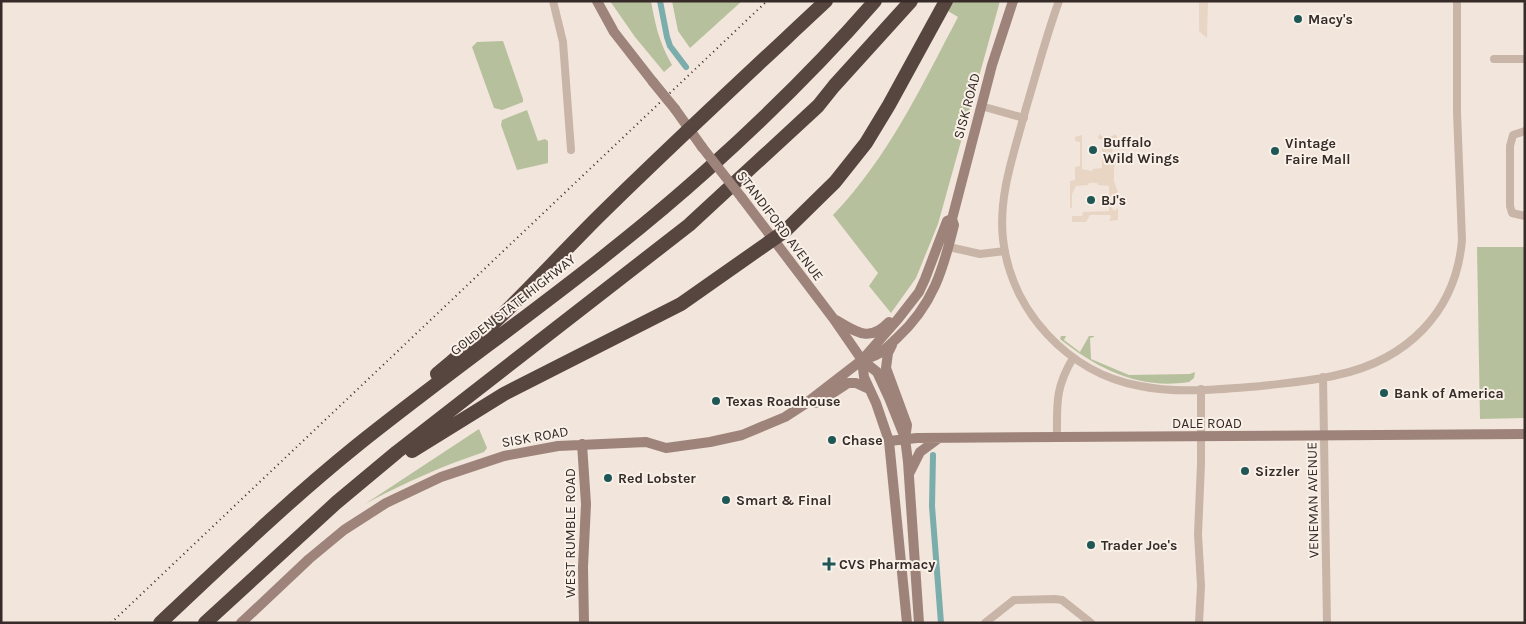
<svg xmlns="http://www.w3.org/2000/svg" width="1526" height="624" font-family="Karla,sans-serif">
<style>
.green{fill:#b7c09c}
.plaza{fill:#e9d5c3}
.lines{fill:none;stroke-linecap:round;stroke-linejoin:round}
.canal{stroke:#7badac;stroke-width:6}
.street{stroke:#c9b4a8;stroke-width:8}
.secondary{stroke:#9d8379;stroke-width:10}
.highway{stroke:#57453f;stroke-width:14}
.rail{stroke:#362b28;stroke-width:2;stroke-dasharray:1 4;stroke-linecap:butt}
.secondary-bridge{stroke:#9d8379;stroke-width:10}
.poi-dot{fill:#1f5656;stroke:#f9f0e8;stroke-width:2}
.labels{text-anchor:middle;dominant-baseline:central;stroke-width:4;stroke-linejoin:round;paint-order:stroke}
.poi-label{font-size:14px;font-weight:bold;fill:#362b28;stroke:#f9f0e8;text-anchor:start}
.street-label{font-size:14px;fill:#362b28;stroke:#f9f0e8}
</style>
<rect width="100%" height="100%" fill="#f1e5dc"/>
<!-- green -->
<path class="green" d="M610 1H651C656 28 659 41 672 65L664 72 635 37Z
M672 1H742L690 48 678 31Z
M953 1H1000L938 224 916 278 891 313 869 286 878 273 833 215C888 158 921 87 958 17L948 11Z
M503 41 523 99V102L502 110 494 108 472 47 477 42Z
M527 110 538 141 545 139 548 141V163L517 170 501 125 502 120Z
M1477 247H1525V418L1480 419Z
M1061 336H1066L1064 340 1080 352 1089 336H1094V337L1090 338 1091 359 1129 375 1190 374 1195 372 1194 378 1189 382C1139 390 1098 369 1060 339Z
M479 429 487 448 484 452C442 466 404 483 365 504Z"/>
<!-- plaza -->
<path class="plaza" d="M1199 1H1208L1207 38 1199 31Z
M1100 134 1101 136H1113L1114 134 1117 136V139L1112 143 1113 145 1110 147 1113 151 1112 152 1113 154 1110 156 1112 158 1116 155 1117 156 1114 168V181L1118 192 1112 198 1114 205 1111 207 1114 211 1118 208V220L1109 221 1111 217 1110 215H1090L1086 222H1072V216H1082L1083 212 1109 211V186L1098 185 1097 183H1089L1088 185 1076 186 1072 194V209L1070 207V181L1075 180V167L1080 166V142L1075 141V137L1082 135V169L1092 171 1093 169 1102 168V139H1099L1098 137Z"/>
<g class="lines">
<!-- canal -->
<path class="canal" d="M660 1 667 37 670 46 686 67
M933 455 932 506 941 623"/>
<!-- street -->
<path class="street" d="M553 1 563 42 571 150
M1059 1C1046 36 1037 72 1026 108 1015 151 998 194 1003 239 1011 311 1068 373 1140 386 1178 394 1223 389 1261 386 1286 383 1313 381 1337 375 1407 360 1456 312 1462 240L1457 112V1
M1494 59H1525
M981 106 1024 118
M1525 131 1513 135 1510 146V206L1512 213 1525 216
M949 247 980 254 1005 251
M1323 377 1327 623
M1057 438C1057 404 1055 388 1073 358
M985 623 1014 600 1055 599 1062 600 1091 623
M1199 623 1201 586 1198 534 1201 464V389"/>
<!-- secondary -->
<path class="secondary" d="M597 1 614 32 653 82
M675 109 702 147
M742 198 833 318 862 360 877 372 889 398 905 438 908 462 919 623
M836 320C857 332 869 343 889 322
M892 345 888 353 886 368 907 425 906 432
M862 360C881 355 883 351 897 338 933 305 943 270 954 225L952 219 992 65 1013 1
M862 360 864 377 876 403 889 441 907 623
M814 403 819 402 848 383H856L869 389
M889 441 917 438 1525 434
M582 444 586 504 583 567 584 623
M910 472 920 452 939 438
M241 623 309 559 344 530 386 503 441 477 504 456 558 446 646 442 666 448 710 442 742 435 785 417 805 404 862 360 898 319 919 292 925 279 947 221 952 219"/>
<!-- highway -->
<path class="highway" d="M437 374C495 327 544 271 597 218 672 144 749 73 826 1
M412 451 504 394 681 304 785 231 835 182 866 143 889 105 946 1
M160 623C224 563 287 502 355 447 471 354 596 270 707 170 766 117 823 61 875 1
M205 623 337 502 397 452 689 225 818 106 834 86 911 1"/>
<!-- rail -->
<path class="rail" d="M111 623 767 1"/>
<!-- secondary-bridge -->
<path class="secondary-bridge" d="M653 82 675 109
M702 147 742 198"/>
</g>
<!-- markers -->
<g class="poi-dot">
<circle cx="1298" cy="19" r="5"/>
<circle cx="1093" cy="150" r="5"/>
<circle cx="1275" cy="151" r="5"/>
<circle cx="1091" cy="200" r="5"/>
<circle cx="1384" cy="393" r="5"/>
<circle cx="716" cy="401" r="5"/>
<circle cx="832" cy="440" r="5"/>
<circle cx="1245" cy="471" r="5"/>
<circle cx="608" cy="478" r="5"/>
<circle cx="726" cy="500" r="5"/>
<circle cx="1091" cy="545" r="5"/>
<path d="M826.5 556.5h5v5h5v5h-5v5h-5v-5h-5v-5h5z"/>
</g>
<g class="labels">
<!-- poi labels -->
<g class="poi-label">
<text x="1308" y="19">Macy's</text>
<text x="1103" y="142">Buffalo<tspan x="1103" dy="16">Wild Wings</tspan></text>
<text x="1285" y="143">Vintage<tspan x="1285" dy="16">Faire Mall</tspan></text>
<text x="1101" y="200">BJ's</text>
<text x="1394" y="393">Bank of America</text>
<text x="726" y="401">Texas Roadhouse</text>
<text x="842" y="440">Chase</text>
<text x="1255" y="471">Sizzler</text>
<text x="618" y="478">Red Lobster</text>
<text x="736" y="500">Smart &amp; Final</text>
<text x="1101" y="545">Trader Joe's</text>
<text x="839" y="564">CVS Pharmacy</text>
</g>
<!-- street labels -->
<g class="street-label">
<text transform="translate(967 106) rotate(-75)">SISK ROAD</text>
<text transform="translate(780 226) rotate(53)">STANDIFORD AVENUE</text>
<text transform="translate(513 305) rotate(-38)">GOLDEN STATE HIGHWAY</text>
<text x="1207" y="423">DALE ROAD</text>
<text transform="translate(535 437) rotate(-10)">SISK ROAD</text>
<text transform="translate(1313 500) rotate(-91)">VENEMAN AVENUE</text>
<text transform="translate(570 533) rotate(-90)">WEST RUMBLE ROAD</text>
</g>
</g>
<!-- border -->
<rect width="1526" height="624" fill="none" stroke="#362b28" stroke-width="5"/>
</svg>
